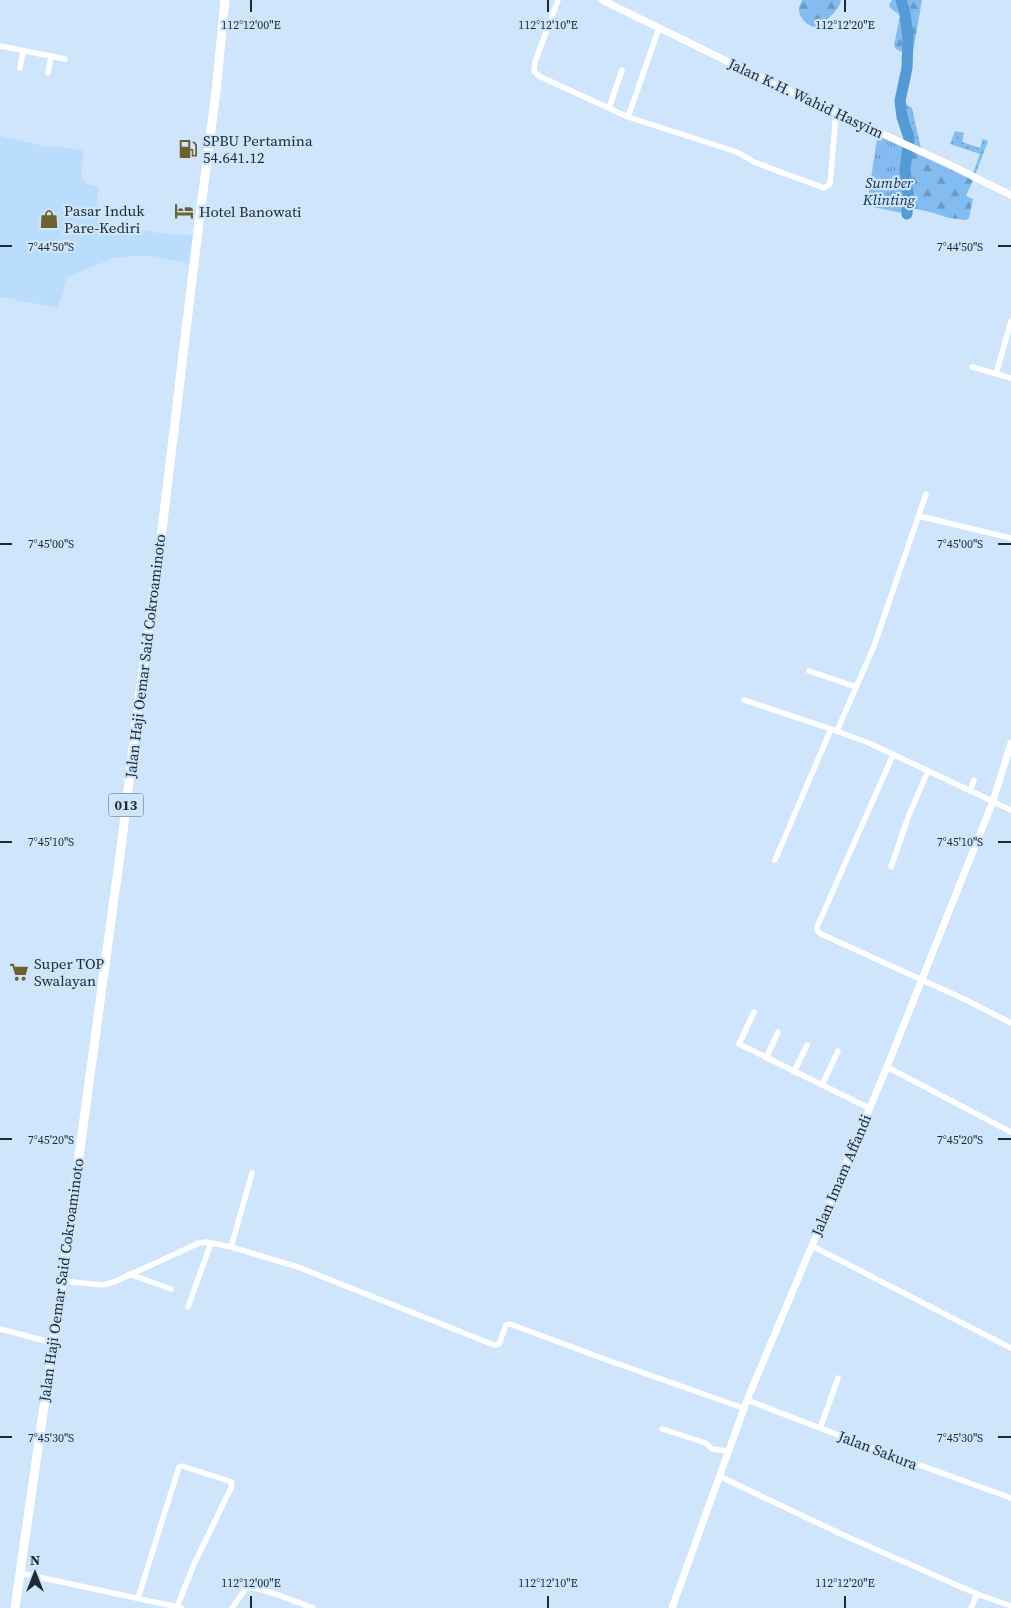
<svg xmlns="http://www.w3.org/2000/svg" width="1011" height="1608" font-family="'Source Serif 4',serif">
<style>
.built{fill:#baddfe}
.grass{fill:url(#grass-dots)}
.forest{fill:url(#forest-firs)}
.park{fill:url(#park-tufts)}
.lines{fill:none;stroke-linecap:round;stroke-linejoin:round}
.river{stroke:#549bd6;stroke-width:11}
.minor{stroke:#fff;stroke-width:5.5}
.tertiary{stroke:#fff;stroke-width:7}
.primary{stroke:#fff;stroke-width:9}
.ticks{fill:none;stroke:#1e2933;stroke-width:2}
.labels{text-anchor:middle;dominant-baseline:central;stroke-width:4.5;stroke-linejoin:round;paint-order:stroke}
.shield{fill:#cee5fb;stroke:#53616f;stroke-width:1}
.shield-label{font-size:14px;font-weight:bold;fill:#1e2933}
.street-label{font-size:15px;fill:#1e2933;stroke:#cee5fb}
.poi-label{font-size:15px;fill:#1e2933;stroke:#cee5fb;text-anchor:start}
.park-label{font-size:15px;font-style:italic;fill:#123049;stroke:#cee5fb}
.ticks-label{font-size:12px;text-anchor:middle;fill:#1e2933;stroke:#cee5fb;stroke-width:4.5;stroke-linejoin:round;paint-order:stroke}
</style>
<defs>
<pattern id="grass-dots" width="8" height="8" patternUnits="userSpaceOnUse" patternTransform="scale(1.25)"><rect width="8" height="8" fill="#82bcf0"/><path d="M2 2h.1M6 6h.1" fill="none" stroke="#6a99c3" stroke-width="1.8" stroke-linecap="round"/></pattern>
<pattern id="forest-firs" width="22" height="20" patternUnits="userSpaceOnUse" patternTransform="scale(1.25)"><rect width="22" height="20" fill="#82bcf0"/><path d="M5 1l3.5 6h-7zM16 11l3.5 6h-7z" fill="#6a99c3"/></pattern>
<pattern id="park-tufts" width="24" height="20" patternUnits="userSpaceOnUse" patternTransform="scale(1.25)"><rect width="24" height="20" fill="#82bcf0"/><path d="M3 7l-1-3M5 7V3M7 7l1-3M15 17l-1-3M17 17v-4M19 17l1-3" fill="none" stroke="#6a99c3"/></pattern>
</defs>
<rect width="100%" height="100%" fill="#cee5fb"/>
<!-- built -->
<path class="built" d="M0 136 48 147 56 146 82 150 83 154 81 179 87 184 99 187 97 199 99 222 158 233 197 236 194 265 152 256H130L114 258 67 277 58 308 0 297Z"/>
<!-- grass -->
<path class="grass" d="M902 99H905L907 105 912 108 922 153 909 147C909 131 896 113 902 99Z
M955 131 964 133 962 142 980 148 983 139 988 141 974 178 972 176 980 154 950 144Z"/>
<!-- forest -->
<path class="forest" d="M802 0H841C840 10 823 24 814 27 807 25 798 17 799 8 799 7 802 1 802 0Z
M892 0H922L912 57 896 49 894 45 900 16C897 11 891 11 889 5Z
M909 147 974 178 966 196 973 199 969 218 966 220 949 218 930 212 908 207 905 170Z"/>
<!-- park -->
<path class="park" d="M878 132 909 147 905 170 908 194 907 214 868 206 867 205Z"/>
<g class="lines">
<!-- river -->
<path class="river" d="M901 0 905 13 908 38 907 68 900 101 902 117 909 138 905 170 908 194 907 214"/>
<!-- minor -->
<path class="minor" d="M558 0 535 62 534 71 539 76 628 117 737 152 754 162 824 188 830 184 836 113
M0 46 65 59
M20 68 23 51
M48 73 51 56
M609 108 622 70
M628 117 659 28
M972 367 1011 378
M996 374 1011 321
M919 516 1011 538
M809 671 856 687
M744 700 831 729 869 743 1011 810
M837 731 874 646 926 494
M893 755 817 927V930L821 934 966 1000 1011 1023
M970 791 974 780
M775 860 831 729
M891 867 909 815 928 771
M754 1012 739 1044 869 1108
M766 1058 778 1032
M887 1067 1011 1132
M794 1072 807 1045
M822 1085 838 1051
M812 1246 1011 1348
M231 1247 252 1173
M129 1274 171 1289
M62 1281 103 1285 114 1282 199 1243 207 1242 231 1247 298 1267 494 1345 499 1344 506 1325 510 1324 607 1360 743 1408
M188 1307 211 1243
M0 1329 53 1343
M747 1400 872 1448 1011 1498
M820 1428 838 1378
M662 1429 706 1443 712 1449 728 1451
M719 1476 841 1534 977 1594 1011 1606
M20 1573 182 1608
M138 1598 179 1467 182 1466 232 1482 231 1488 194 1564 177 1607
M232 1608 246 1588C256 1584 300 1604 313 1608
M971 1608 977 1594"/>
<!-- tertiary -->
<path class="tertiary" d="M602 0 768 81 948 164 1011 195
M672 1608 747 1400 887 1067 993 801 1011 743"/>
<!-- primary -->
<path class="primary" d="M15 1608 62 1281 122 840 138 706 161 538 199 222 216 92 225 0"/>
</g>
<!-- ticks -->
<path class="ticks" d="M251 0V12M548 0V12M845 0V12M0 246H12M998 246H1011M0 544H12M998 544H1011M0 842H12M998 842H1011M0 1139H12M998 1139H1011M0 1437H12M998 1437H1011M251 1596V1608M548 1596V1608M845 1596V1608"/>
<!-- icons -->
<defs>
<g id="fuel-bare" transform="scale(1.5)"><path d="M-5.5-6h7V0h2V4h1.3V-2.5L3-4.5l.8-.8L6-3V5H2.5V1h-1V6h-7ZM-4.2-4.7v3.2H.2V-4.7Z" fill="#6f612e" stroke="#cee5fb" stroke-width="2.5" paint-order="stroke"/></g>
<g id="hotel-bare" transform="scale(1.5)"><path d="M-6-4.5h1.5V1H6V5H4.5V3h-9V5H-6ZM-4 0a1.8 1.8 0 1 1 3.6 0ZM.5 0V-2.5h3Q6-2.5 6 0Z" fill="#6f612e" stroke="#cee5fb" stroke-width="2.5" paint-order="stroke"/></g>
<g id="shop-bare" transform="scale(1.5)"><path d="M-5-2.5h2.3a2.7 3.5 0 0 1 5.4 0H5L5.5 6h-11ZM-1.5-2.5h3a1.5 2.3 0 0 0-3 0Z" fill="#6f612e" stroke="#cee5fb" stroke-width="2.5" paint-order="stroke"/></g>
<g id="supermarket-bare" transform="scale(1.5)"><path d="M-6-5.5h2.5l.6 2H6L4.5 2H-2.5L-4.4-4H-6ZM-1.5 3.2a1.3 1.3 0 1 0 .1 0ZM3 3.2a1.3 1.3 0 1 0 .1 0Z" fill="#6f612e" stroke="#cee5fb" stroke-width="2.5" paint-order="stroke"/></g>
</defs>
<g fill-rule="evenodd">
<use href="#fuel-bare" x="188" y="149"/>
<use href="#hotel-bare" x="184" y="211"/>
<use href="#shop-bare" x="49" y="219"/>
<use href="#supermarket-bare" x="19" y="972"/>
</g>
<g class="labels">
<!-- shield labels -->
<rect class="shield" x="108.5" y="793.5" width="35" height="23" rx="4"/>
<g class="shield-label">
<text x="126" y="805">013</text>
</g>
<!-- street labels -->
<g class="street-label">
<text transform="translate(806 98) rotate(25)">Jalan K.H. Wahid Hasyim</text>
<text transform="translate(145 656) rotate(-83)">Jalan Haji Oemar Said Cokroaminoto</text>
<text transform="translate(841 1175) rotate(-67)">Jalan Imam Affandi</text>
<text transform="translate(61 1280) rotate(-82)">Jalan Haji Oemar Said Cokroaminoto</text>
<text transform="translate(878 1450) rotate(21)">Jalan Sakura</text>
</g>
<!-- poi labels -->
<g class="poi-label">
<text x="203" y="140">SPBU Pertamina<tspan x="203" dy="17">54.641.12</tspan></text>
<text x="64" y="210">Pasar Induk<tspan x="64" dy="17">Pare-Kediri</tspan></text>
<text x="199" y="211">Hotel Banowati</text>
<text x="34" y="963">Super TOP<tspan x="34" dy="17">Swalayan</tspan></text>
</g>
<!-- park labels -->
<g class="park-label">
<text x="889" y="182">Sumber<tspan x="889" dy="17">Klinting</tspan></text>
</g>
</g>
<g class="ticks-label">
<text x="251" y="29">112°12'00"E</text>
<text x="548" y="29">112°12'10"E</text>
<text x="845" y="29">112°12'20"E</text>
<text x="51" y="251">7°44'50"S</text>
<text x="960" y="251">7°44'50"S</text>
<text x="51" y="548">7°45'00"S</text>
<text x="960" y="548">7°45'00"S</text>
<text x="51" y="846">7°45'10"S</text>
<text x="960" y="846">7°45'10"S</text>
<text x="51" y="1144">7°45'20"S</text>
<text x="960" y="1144">7°45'20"S</text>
<text x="51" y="1442">7°45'30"S</text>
<text x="960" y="1442">7°45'30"S</text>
<text x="251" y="1587">112°12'00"E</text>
<text x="548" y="1587">112°12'10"E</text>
<text x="845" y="1587">112°12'20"E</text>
</g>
<!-- north arrow -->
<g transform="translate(35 1573)" stroke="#cee5fb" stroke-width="4" paint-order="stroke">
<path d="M0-4L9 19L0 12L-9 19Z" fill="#1e2933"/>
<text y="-8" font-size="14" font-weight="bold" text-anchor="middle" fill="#1e2933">N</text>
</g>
</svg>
